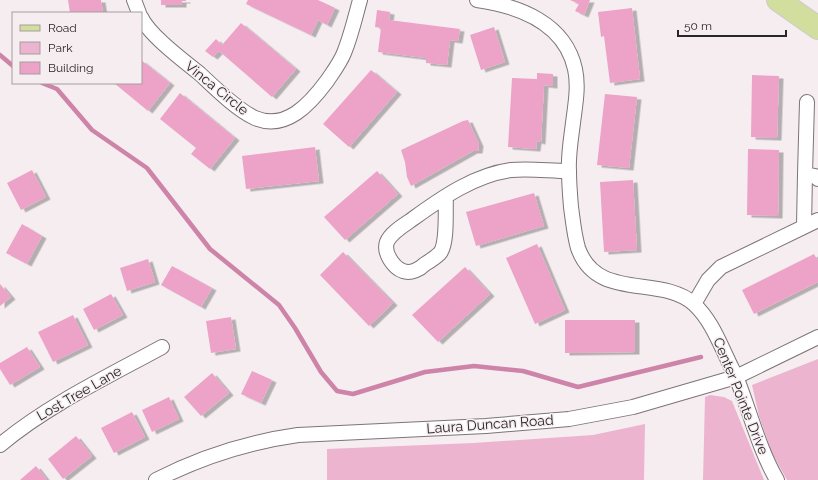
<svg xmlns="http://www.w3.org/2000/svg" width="818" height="480" font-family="Raleway,sans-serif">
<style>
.green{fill:#edb4cf}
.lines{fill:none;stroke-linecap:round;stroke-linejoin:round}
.stream{stroke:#cd84a8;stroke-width:4.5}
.building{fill:#eda2c7;filter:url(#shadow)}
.minor-casing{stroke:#7c7478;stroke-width:16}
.primary-casing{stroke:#cccbcb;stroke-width:24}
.minor{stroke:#fff;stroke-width:14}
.primary{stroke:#d1de9d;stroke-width:22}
.labels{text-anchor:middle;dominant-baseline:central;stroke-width:3;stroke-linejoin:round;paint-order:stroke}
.street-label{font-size:14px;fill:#292627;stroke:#f6edf1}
</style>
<defs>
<filter id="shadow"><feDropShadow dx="4.5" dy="2.5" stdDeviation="0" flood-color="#0004"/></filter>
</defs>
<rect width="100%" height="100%" fill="#f6edf1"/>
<!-- green -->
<path class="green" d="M818 359V480H787L772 453 759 416 752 385Z
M710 395 724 397 732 401 764 480H703L705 397Z
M645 424 644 480H327V449L473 443 593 435Z"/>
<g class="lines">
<!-- stream -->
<path class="stream" d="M0 55 13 66
M42 83 57 89 92 130 147 168 210 249 279 305 295 328 321 372 337 391 353 394 425 372 474 366 523 371 578 387 701 357"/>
</g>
<!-- building -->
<path class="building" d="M68 0H101L103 13H70Z
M161 0H186V1H182V5H161Z
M248 0H318L335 8 327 25 318 20 311 35 246 4Z
M570 0H590L584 15 575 11 579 4Z
M632 8 640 79 610 83 604 36 601 37 598 12Z
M377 10 390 12 389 20 460 29 458 41 450 40 447 65 426 63V58L378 52 381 28 375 27Z
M241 23 296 69 272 97 219 51 213 57 205 51 216 39 222 45Z
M494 27 505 62 481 70 470 35Z
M141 60 170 83 148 111 114 83H141Z
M371 70 397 92 349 147 323 124Z
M537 73 553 74V86L544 85 541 142 537 141 536 149 508 147 512 78 537 79Z
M752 75 779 76 777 138 751 137Z
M180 93 235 138 210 169 191 154 196 148 160 119Z
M605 94 637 97 629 168 597 165Z
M468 120 479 144 478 151H473L411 186 407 177 405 162 401 150 463 121Z
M315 147 319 181 246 189 242 156Z
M748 149 779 150 778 216 747 215Z
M32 170 46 197 21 210 7 183Z
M377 171 398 194 345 240 324 217Z
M633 180 637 250 604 252 600 182Z
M534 193 544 226 476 246 466 212Z
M22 224 42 236 27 264 6 253Z
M537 244 565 310 535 324 506 258Z
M343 252 393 303 369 326 320 275Z
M814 254 818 261V282L754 314 742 290Z
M148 259 155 282 127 291 120 268Z
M172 266 212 288 201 307 161 285Z
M465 267 490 294 438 342 412 315Z
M0 284 11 297 0 306Z
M111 294 123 315 94 330 83 309Z
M73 315 88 345 53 362 38 332Z
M231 317 236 349 211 353 206 321Z
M565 320H635V352L565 353Z
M27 347 40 367 10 385 0 369V363Z
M252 371 272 380 261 403 241 394Z
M212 373 229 393 201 416 184 397Z
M169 397 179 419 152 432 142 410Z
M132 412 145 437 114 453 101 428Z
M76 436 92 456 63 479 48 459Z
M36 466 47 480H20Z"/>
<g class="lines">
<!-- minor casing -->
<g class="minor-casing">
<path id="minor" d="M134 0 139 13
M477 0C519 6 565 23 575 69 579 87 575 106 573 123 571 139 568 156 569 171 569 183 570 195 571 207 573 221 574 234 578 248 597 302 660 274 694 304 710 319 718 339 727 358 730 365 734 372 737 379 750 412 759 449 777 480
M141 17C149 35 184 61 200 74 214 87 237 110 255 118 286 131 310 104 327 81 333 72 340 63 344 53 351 36 355 18 360 0
M807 102 805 174 815 176 818 179
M446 196C445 209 448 243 440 253 436 257 430 261 425 264 420 269 411 274 403 271 394 268 383 253 387 242 391 232 406 224 414 218 443 197 475 175 511 170 530 168 550 171 569 171
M804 226 805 174
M694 304 708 280 721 267 818 220
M0 445C48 405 107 377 162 347
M156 480C201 457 248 442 298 435L486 426 569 419 633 407 736 377 818 337"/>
</g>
<!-- primary casing -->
<g class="primary-casing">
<path id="primary" d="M778 0 818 28"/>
</g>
<!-- minor -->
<use href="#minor" class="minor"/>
<!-- primary -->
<use href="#primary" class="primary"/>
</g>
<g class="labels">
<!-- street labels -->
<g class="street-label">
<text transform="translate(217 88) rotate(39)">Vinca Circle</text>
<text transform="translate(79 393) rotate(-30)">Lost Tree Lane</text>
<text transform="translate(741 396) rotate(68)">Center Pointe Drive</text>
<text transform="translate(490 424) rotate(-4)">Laura Duncan Road</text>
</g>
</g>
<!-- legend -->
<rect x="12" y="12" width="130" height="72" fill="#f6edf1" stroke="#a49da0"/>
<rect x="20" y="25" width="20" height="6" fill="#d1de9d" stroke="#a49da0"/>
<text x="48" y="32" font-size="12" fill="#292627">Road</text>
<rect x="20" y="42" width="20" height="12" fill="#edb4cf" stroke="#a49da0"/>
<text x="48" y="52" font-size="12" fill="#292627">Park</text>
<rect x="20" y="62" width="20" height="12" fill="#eda2c7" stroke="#a49da0"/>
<text x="48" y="72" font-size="12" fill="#292627">Building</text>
<!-- scale -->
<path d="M678 30v6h108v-6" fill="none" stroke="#292627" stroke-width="2"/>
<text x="684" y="30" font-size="12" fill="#292627" stroke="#f6edf1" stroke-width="3" paint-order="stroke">50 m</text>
</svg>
